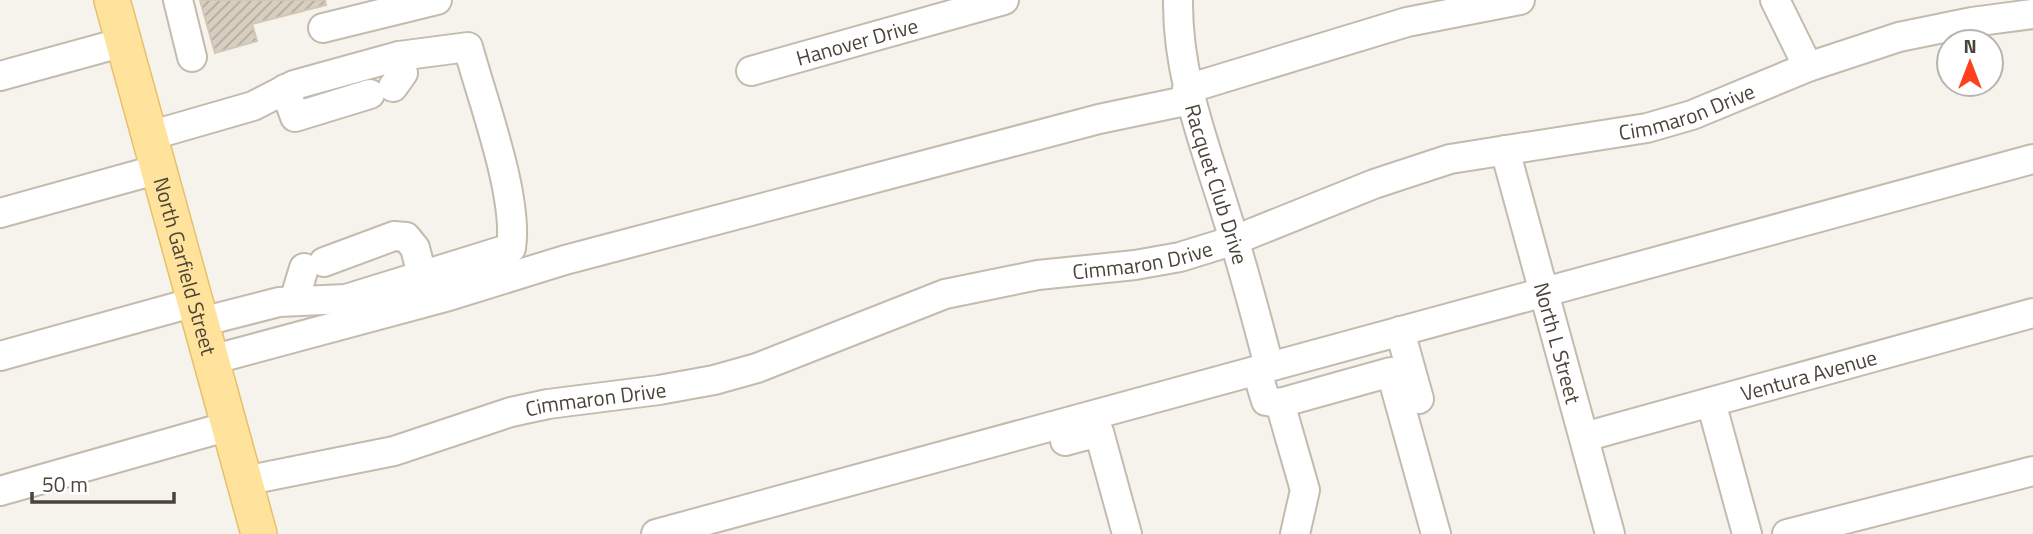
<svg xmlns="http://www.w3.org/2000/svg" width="2033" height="534" font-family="'Titillium Web',sans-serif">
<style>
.building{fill:url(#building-hatch);stroke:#d3c7b4;stroke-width:2}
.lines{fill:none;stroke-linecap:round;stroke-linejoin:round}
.minor-casing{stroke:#c2bbae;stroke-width:32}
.major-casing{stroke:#e6c16a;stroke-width:38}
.minor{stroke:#fff;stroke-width:28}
.major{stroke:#ffe39c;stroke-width:35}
.labels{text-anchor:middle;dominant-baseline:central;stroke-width:6;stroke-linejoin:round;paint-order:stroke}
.street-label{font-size:21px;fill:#4b4439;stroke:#fff}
</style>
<defs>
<pattern id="building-hatch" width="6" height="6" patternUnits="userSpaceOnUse" patternTransform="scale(1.75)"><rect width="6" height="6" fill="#d8cfc1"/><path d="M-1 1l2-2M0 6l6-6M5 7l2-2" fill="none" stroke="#b1aa9e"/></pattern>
</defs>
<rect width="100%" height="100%" fill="#f6f3ec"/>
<!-- building -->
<path class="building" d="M200 0H325L326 5 252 24 257 41 215 53Z"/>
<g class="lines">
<!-- minor casing -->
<g class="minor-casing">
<g id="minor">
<path d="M178 0 192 57"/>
<path id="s1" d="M1178 0C1177 76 1205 145 1227 217 1243 266 1256 316 1269 366"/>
<path d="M1775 0 1808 67"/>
<path d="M323 28 437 0"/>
<path id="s2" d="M751 71 1004 0"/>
<path d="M0 76 124 42"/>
<path d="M393 87 403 73 399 56"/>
<path d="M285 89 295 117 370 94"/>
<path d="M1187 89 1407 22 1520 0"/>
<path d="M149 136 253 106 294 85 399 56 468 47C482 99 519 197 511 248L346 299 279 302 201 322"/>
<path id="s3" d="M1505 150 1610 534"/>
<path d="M0 213 159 169"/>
<path d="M324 262 394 236 406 237 415 248 422 275"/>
<path d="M294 301 304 268"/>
<path d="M1400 331 1419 399"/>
<path d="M0 356 195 302"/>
<path d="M211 360 449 296 565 260 1099 119 1190 100"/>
<path d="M1269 366 1258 375 1266 401 1280 403 1391 372 1436 534"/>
<path d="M1711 402 1747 534"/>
<path d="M1280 403 1305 490 1295 534"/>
<path id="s4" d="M1584 437 2033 313"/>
<path d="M1065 441 1099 432 1127 534"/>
<path id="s5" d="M244 481 394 451 511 412 548 404 659 390 714 380 757 368 945 294 1038 275 1135 265 1180 257 1235 240 1374 184 1450 159 1647 128 1692 115 1808 67 1899 37 1972 22 2033 14"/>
<path d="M0 491 229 426"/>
<path d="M656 534 2033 159"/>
<path d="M1787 534 2033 471"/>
</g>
</g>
<!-- major casing -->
<g class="major-casing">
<g id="major">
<path id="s6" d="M112 0 259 534"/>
</g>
</g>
<!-- minor -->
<use href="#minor" class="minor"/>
<!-- major -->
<use href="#major" class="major"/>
</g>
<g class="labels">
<!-- street labels -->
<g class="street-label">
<text stroke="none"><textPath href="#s2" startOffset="110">Hanover Drive</textPath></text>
<text stroke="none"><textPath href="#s5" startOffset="1496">Cimmaron Drive</textPath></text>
<text stroke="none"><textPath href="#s1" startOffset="189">Racquet Club Drive</textPath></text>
<text stroke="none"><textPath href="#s5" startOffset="929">Cimmaron Drive</textPath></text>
<text stroke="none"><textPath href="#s6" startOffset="276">North Garfield Street</textPath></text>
<text stroke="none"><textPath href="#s3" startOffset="200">North L Street</textPath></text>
<text stroke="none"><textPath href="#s4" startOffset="233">Ventura Avenue</textPath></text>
<text stroke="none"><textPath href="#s5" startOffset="362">Cimmaron Drive</textPath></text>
</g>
</g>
<!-- north arrow -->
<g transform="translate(1970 63)"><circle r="33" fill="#ffffff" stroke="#b7b4b0" stroke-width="2"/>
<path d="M0-5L12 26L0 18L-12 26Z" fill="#fc3f1d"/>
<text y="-10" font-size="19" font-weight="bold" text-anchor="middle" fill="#4b4439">N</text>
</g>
<!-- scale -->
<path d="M32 492v10h142v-10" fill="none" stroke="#4b4439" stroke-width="3.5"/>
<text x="42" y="492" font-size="21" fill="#4b4439" stroke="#ffffff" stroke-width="5" paint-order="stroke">50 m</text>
</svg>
